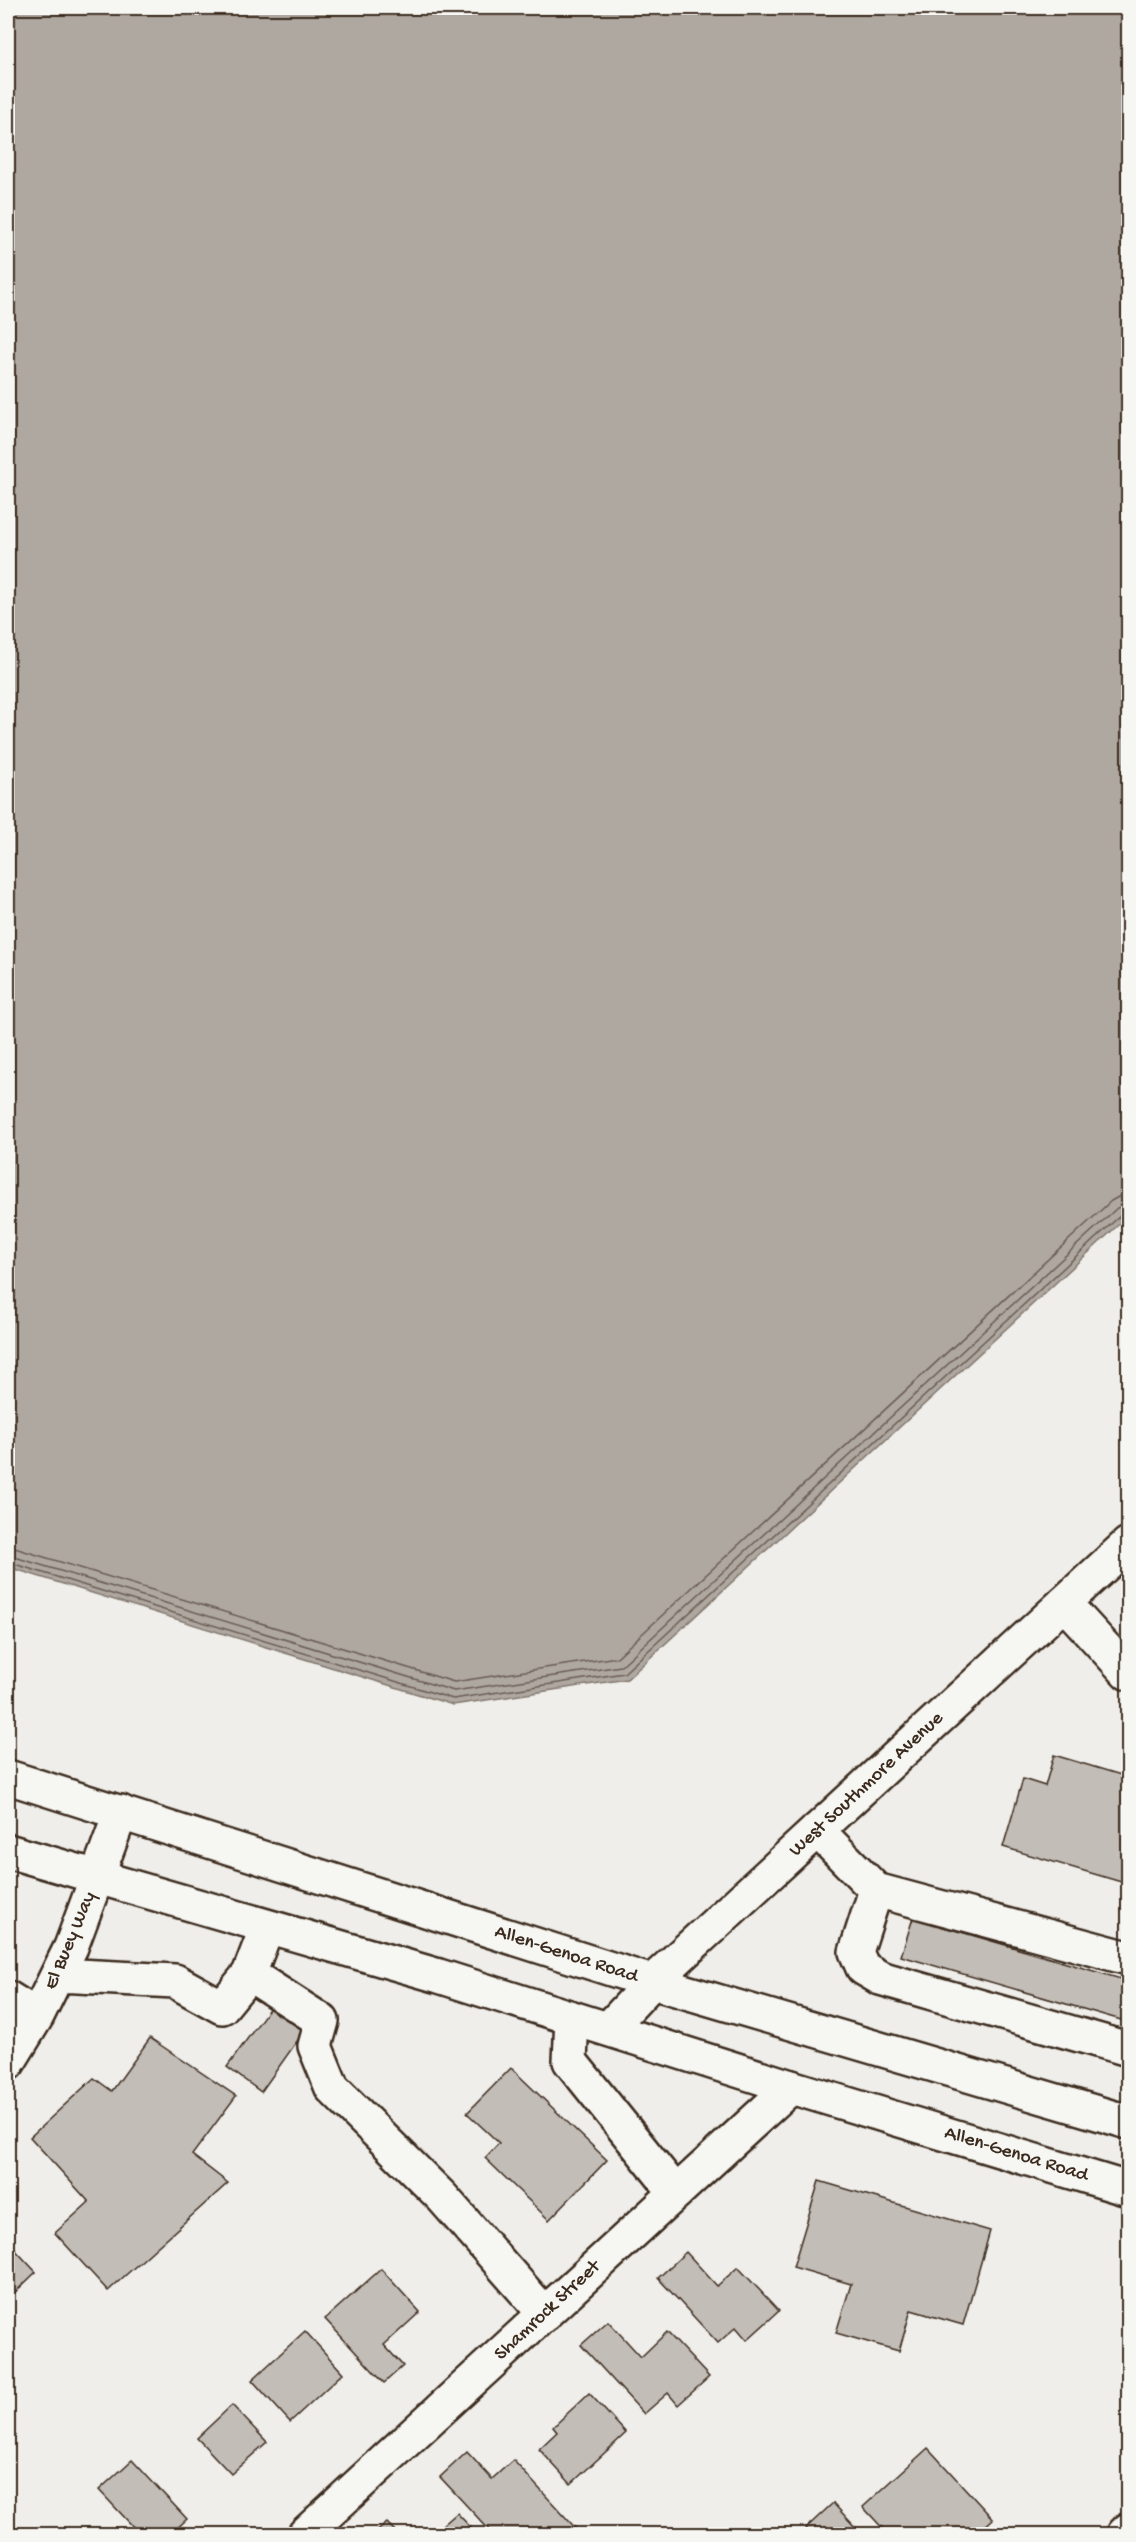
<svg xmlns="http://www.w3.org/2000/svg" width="1136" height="2542" font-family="'Gochi Hand',sans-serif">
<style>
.water{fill:#afa8a1;stroke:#81766d;stroke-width:1.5}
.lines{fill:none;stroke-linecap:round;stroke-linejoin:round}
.shore{stroke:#695c52;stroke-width:1.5}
.building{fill:#c2bdb7;stroke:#3b2a1e;stroke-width:1.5}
.minor-casing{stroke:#3b2a1e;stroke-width:38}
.major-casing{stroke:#3b2a1e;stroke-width:38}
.minor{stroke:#f6f6f2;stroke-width:33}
.major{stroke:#f6f6f2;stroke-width:33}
.labels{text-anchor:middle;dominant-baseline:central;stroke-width:4.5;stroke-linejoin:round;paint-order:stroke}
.street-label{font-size:20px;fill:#3b2a1e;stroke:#f6f6f2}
</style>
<rect width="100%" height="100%" fill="#efeeea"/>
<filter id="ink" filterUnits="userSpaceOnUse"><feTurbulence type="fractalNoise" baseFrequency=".0167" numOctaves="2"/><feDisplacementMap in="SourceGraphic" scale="12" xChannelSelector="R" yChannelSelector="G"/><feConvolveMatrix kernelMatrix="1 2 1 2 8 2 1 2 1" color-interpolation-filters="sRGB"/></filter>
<g filter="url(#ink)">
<!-- water -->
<path class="water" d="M8 8H1128V1216L627 1679 453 1705 8 1567Z"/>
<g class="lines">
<!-- shore -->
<path class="shore" d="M8 1546 454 1682 617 1657 1111 1201 1120 1196 1128 1195
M8 1555 454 1691 621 1666 1117 1208 1128 1204
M8 1562 453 1699 624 1673 1122 1214 1128 1212"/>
</g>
<!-- building -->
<path class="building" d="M1054 1755 1128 1777V1884L1003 1847 1023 1779 1045 1786Z
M913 1918 1128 1981V2022L901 1956Z
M276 1999 310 2023 261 2092 227 2067Z
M150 2038 236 2096 192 2155 228 2183 108 2291 55 2233 89 2202 30 2137 94 2078 112 2091Z
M511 2068 607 2160 549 2220 485 2158 499 2143 467 2113Z
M819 2181 990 2231 963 2325 911 2310 899 2351 836 2333 851 2284 793 2267Z
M8 2242 36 2272 8 2299Z
M686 2252 717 2286 738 2267 779 2311 747 2340 736 2327 718 2343 658 2278Z
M381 2269 420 2312 384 2345 403 2366 384 2383 325 2319Z
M608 2321 641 2357 667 2332 709 2377 678 2405 668 2393 644 2414 581 2345Z
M305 2331 343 2373 290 2422 252 2380Z
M589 2393 626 2433 571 2484 539 2449 557 2432 553 2427Z
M232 2405 267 2442 231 2474 197 2438Z
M928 2448 993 2519 981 2530 986 2534H888L863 2507Z
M467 2452 492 2479 513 2460 580 2533 493 2534 440 2477Z
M132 2460 187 2519 171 2534H140L99 2490Z
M833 2503 856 2528 849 2534H811L806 2528Z
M457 2513 477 2534H433Z
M387 2523 398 2534H374Z"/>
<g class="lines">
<!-- minor casing -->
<g class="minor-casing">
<path id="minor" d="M1064 1603 1128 1673
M817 1830 876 1890 1128 1958
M876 1890 856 1952 863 1968 880 1978 1128 2049
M267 1927 249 1974 322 2021 315 2046 332 2088 442 2197 545 2314
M58 1975 175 1981 222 2007 249 1974
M8 1998 37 2016
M572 2018 570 2061 676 2193
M8 2063 37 2016 71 1947 121 1812
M305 2534 791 2087
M1124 2534 1128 2530"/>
</g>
<!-- major casing -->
<g class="major-casing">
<path id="major" d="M8 1777 652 1982 1128 2122
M8 1851 439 1976 791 2087 1128 2189
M608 2029 652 1982 1128 1544"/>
</g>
<!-- minor -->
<use href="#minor" class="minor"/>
<!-- major -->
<use href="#major" class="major"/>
</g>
</g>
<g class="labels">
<!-- street labels -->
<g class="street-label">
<text transform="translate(867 1785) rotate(-43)">West Southmore Avenue</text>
<text transform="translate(71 1941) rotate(-67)">El Buey Way</text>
<text transform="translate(566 1955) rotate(18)">Allen-Genoa Road</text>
<text transform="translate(1016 2155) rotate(17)">Allen-Genoa Road</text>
<text transform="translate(548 2311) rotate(-43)">Shamrock Street</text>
</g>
</g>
<!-- margin -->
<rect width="1136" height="2542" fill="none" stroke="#f6f6f2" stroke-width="30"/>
<rect x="15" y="15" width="1106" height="2512" fill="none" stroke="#3b2a1e" stroke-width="2" filter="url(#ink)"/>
</svg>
